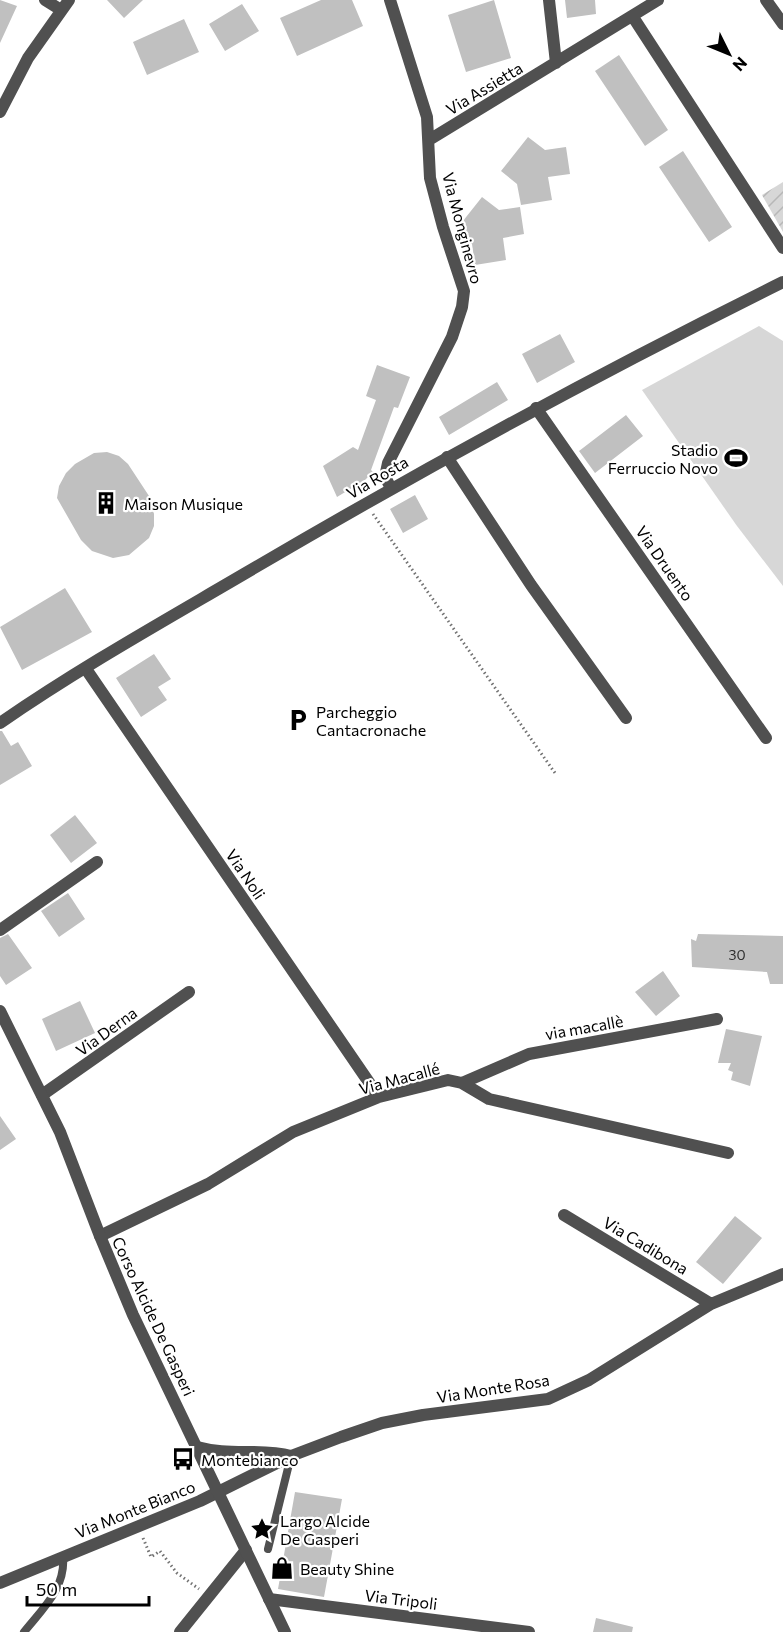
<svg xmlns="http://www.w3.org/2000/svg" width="783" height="1632" font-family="Commissioner,sans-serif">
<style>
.grass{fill:#d7d7d7}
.garden{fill:url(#garden-furrows)}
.building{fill:#c0c0c0}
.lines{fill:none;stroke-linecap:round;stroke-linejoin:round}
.path{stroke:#727272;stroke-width:3;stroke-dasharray:1.5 3;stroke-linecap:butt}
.service{stroke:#505050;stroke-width:8}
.minor{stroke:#505050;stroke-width:12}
.tertiary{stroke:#505050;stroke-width:12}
.labels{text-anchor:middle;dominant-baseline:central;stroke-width:4.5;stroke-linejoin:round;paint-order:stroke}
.number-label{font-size:14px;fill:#303030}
.street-label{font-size:16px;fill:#000;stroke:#fff}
.poi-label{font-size:16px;fill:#000;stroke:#fff;text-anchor:start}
</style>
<defs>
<pattern id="garden-furrows" width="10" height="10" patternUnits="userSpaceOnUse" patternTransform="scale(1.5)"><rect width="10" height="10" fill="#d7d7d7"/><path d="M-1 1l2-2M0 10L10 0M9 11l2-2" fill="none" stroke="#b7b7b7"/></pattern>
</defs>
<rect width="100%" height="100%" fill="#fff"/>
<!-- grass -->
<path class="grass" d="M759 326 783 341V586L737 526 642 390Z"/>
<!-- garden -->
<path class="garden" d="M783 182V232L762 195Z"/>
<!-- building -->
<path class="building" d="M0 0 17 6 0 43Z
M107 0H143L124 18Z
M321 0H352L363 26 297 56 280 18Z
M494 0 511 58 466 72 448 15Z
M565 0H595L596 14 567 18Z
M242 4 259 31 225 51 209 24Z
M184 19 199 52 147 75 133 42Z
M619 55 668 130 645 146 595 71Z
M528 137 545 150 566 147 570 174 548 177 552 200 521 205 517 184 501 171Z
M683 151 732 227 709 242 659 167Z
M482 197 499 210 520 207 524 234 503 238 506 260 475 265 472 244 455 231Z
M560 334 575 362 537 383 522 354Z
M377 365 410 377 398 408 394 407 371 470 373 472 365 480 337 497 323 466 353 447 358 450 376 400 366 396Z
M497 382 508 400 449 435 439 417Z
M626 415 643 436 595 473 579 451Z
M107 452 119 456 128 464 151 499 154 514V526L149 538 129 555 113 558 92 551 81 540 57 498 59 486 66 473 75 464 94 453Z
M415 495 428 519 403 533 390 509Z
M65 588 92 632 22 670 0 627Z
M154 654 171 679 158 687 167 700 141 717 116 678Z
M0 731H2L11 746 18 742 32 766 0 785Z
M75 815 97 843 71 863 50 835Z
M68 893 85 919 59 937 41 911Z
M8 934 32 968 6 985 0 976V938Z
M698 934 783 936V984H770L767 972 692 967 691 939 696 941Z
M663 971 680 996 656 1016 635 992Z
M80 1001 95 1033 56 1051 42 1019Z
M726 1029 762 1036 750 1086 731 1080 733 1072 728 1070 731 1063H718Z
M0 1116 16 1139 0 1150Z
M735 1216 762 1238 723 1284 696 1262Z
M295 1492 342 1499 324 1597 278 1589Z
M596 1618 633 1627 632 1632H593Z"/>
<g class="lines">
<!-- path -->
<path class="path" d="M373 514 555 773
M143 1538 151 1557 160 1551 177 1573 199 1589"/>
<!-- service -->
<path class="service" d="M268 1549 291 1456
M24 1632C43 1608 66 1588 63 1556"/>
<!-- minor -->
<path class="minor" d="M45 0 61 10
M390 0 427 117 430 178 443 227 464 291 462 307 452 337 388 463 385 477 391 488
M549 0 556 63
M766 0 783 24
M633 17 783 248
M0 112 28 58 69 0
M429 140 658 0
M536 408 766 738
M447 457 531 585 626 718
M86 669 379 1097
M0 930 97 862
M462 1083 529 1054 717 1019
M42 1095 189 992
M564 1215 711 1304
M100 1236 208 1184 293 1132 379 1097 448 1080 462 1083 489 1099 728 1153
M197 1447C229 1456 260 1448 291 1456
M0 1583 200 1501 291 1456 341 1437 382 1423 423 1415 548 1399 589 1380 711 1304 783 1274
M269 1599 529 1632
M180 1632 246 1550"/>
<!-- tertiary -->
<path class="tertiary" d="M0 723C78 669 162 622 244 574 421 470 599 373 783 282
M0 1011 60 1132 100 1236 133 1315 285 1632"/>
</g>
<!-- icons -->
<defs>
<g id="stadium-bare" transform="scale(1.8)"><path d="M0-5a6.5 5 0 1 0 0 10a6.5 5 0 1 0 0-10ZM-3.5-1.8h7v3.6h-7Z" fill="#000" stroke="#fff" stroke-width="2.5" paint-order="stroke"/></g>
<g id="building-bare" transform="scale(1.8)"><path d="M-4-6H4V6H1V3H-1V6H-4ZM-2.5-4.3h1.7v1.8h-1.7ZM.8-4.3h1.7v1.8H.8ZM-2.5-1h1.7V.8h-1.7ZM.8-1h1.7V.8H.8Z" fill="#000" stroke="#fff" stroke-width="2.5" paint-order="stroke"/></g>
<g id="parking-bare" transform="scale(1.8)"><path d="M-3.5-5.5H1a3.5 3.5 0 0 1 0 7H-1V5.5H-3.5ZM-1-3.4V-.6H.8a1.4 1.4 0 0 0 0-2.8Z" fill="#000" stroke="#fff" stroke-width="2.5" paint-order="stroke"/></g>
<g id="bus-bare" transform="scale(1.8)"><path d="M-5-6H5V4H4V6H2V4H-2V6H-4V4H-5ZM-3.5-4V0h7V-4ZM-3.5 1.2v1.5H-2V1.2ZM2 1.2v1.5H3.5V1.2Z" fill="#000" stroke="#fff" stroke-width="2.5" paint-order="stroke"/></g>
<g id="sight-bare" transform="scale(1.8)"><path d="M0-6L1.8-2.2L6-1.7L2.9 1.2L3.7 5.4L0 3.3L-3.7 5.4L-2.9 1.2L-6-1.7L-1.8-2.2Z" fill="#000" stroke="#fff" stroke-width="2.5" paint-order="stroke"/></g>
<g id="shop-bare" transform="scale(1.8)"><path d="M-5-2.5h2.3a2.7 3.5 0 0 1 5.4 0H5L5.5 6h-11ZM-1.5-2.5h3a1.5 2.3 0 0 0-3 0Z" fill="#000" stroke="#fff" stroke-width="2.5" paint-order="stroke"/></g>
</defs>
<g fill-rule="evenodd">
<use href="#stadium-bare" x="736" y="458"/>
<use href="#building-bare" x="106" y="503"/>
<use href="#parking-bare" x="298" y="720"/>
<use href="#bus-bare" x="183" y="1459"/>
<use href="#sight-bare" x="262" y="1529"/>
<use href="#shop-bare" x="282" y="1568"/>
</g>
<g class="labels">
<!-- number labels -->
<g class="number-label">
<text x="737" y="954">30</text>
</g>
<!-- street labels -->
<g class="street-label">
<text transform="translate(484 88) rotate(-31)">Via Assietta</text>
<text transform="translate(463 228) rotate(75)">Via Monginevro</text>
<text transform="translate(377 477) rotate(-30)">Via Rosta</text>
<text transform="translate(665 563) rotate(55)">Via Druento</text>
<text transform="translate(246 874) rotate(56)">Via Noli</text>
<text transform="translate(584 1027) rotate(-10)">via macallè</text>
<text transform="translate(106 1031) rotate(-36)">Via Derna</text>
<text transform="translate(399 1078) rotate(-15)">Via Macallé</text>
<text transform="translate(646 1245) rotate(31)">Via Cadibona</text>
<text transform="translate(154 1316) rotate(65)">Corso Alcide De Gasperi</text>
<text transform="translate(493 1388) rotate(-9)">Via Monte Rosa</text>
<text transform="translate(135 1509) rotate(-22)">Via Monte Bianco</text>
<text transform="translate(401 1599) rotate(7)">Via Tripoli</text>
</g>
<!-- poi labels -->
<g class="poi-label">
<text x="718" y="449" text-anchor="end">Stadio<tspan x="718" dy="18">Ferruccio Novo</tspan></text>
<text x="124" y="503">Maison Musique</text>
<text x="316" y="711">Parcheggio<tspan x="316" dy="18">Cantacronache</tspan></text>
<text x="201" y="1459">Montebianco</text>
<text x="280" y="1520">Largo Alcide<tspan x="280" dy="18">De Gasperi</tspan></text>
<text x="300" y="1568">Beauty Shine</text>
</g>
</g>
<!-- north arrow -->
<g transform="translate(729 54) rotate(133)" stroke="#ffffff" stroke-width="4.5" paint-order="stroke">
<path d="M0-4.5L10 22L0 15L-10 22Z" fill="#000000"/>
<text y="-9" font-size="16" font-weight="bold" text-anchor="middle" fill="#000000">N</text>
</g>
<!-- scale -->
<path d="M27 1596v9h122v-9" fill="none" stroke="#000000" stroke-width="3"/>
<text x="36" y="1596" font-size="18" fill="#000000" stroke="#ffffff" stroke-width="4.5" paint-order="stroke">50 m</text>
</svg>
